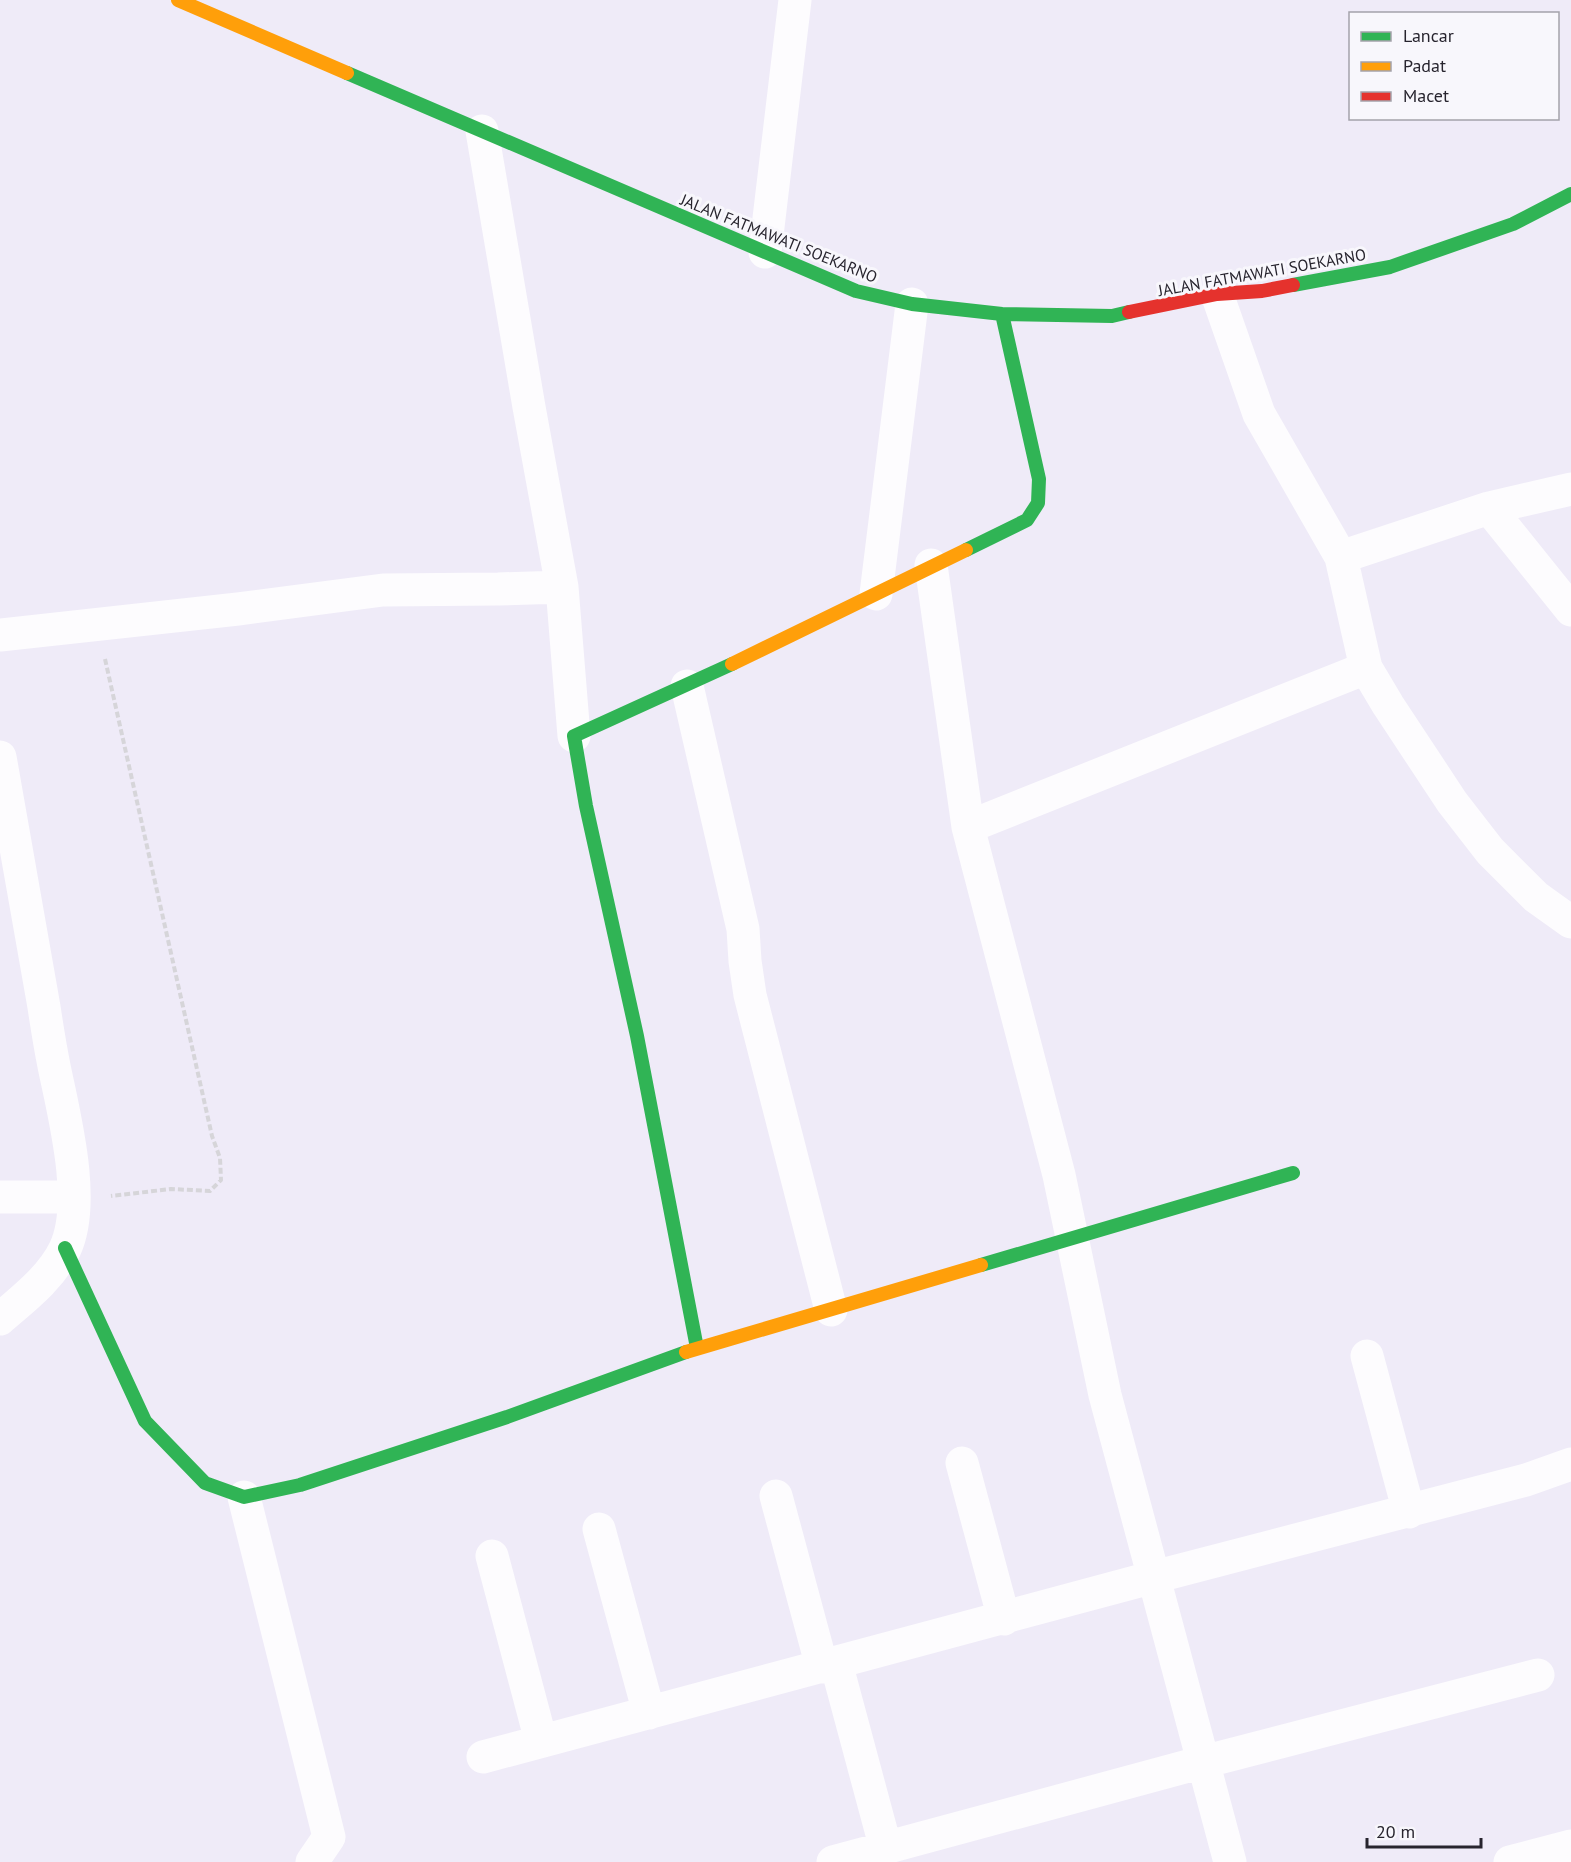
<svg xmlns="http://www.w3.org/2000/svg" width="1571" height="1862" font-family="'PT Sans',sans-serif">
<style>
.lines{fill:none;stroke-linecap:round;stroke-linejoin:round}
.path{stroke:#d6d5d9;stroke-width:4;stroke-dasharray:6 3;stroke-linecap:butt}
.street{stroke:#fdfcfe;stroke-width:33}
.fast{stroke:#30b455;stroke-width:14}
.slow{stroke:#ff9f0a;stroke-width:14}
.jam{stroke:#e5322d;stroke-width:14}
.labels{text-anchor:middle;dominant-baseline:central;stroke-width:6;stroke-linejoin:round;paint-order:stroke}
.street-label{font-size:16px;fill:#27242e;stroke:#f8f7fc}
</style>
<rect width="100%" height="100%" fill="#efebf8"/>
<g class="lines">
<!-- path -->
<path class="path" d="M105 659 212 1136 220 1158 221 1180 210 1191 171 1189 111 1196"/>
<!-- street -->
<path class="street" d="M482 131 529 407 562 587
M765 252 795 0
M1217 294 1259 414 1341 557 1366 668 1388 705 1452 802 1490 851 1536 897 1571 922
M1489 508 1571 610
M1341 557 1489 508 1571 489
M931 565 968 827 1059 1175 1105 1395 1230 1862
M876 594 912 304
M0 635 238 609 383 590 498 589 562 587 574 736
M687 686 743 929 745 961 750 995 831 1310
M0 757C15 840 29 924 44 1007 47 1027 50 1046 54 1066 64 1115 87 1202 65 1249 51 1278 23 1299 0 1319
M968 827 1366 668
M0 1197H74
M1367 1356 1409 1512
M962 1463 1004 1619
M776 1496 822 1667
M244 1497 329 1837 312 1862
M599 1529 649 1713
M492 1556 541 1741
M836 1663 886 1849
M483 1757 1154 1577 1526 1480 1571 1464
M833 1862 1203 1762 1538 1675
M1510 1862 1571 1846"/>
<!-- fast -->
<path class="fast" d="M347 73 856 291 912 304 1002 314 1112 316 1129 312
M1293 285 1390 267 1513 224 1571 194
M966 550 1027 520 1038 503 1039 479 1002 314
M65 1248 145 1421 205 1483 244 1497 300 1485 507 1417 686 1352
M981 1265 1293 1173
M697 1348 637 1036 586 806 574 736 732 664"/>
<!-- slow -->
<path class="slow" d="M178 0 347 73
M732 664 966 550
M686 1352 981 1265"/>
<!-- jam -->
<path class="jam" d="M1129 312 1217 294 1262 291 1293 285"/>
</g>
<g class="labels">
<!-- street labels -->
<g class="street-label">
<text transform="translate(779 238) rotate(22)">JALAN FATMAWATI SOEKARNO</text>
<text transform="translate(1262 272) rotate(-10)">JALAN FATMAWATI SOEKARNO</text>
</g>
</g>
<!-- legend -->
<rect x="1349" y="12" width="210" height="108" fill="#f8f7fc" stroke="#a4a3aa" stroke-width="1.5"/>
<rect x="1361" y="32" width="30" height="9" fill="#30b455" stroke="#a4a3aa" stroke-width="1.5"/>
<text x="1403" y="42" font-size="18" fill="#27242e">Lancar</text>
<rect x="1361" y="62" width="30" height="9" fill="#ff9f0a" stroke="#a4a3aa" stroke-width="1.5"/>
<text x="1403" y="72" font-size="18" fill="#27242e">Padat</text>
<rect x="1361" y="92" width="30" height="9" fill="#e5322d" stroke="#a4a3aa" stroke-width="1.5"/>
<text x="1403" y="102" font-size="18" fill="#27242e">Macet</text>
<!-- scale -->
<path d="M1367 1838v9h114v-9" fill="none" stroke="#27242e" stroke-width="3"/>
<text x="1376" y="1838" font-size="18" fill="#27242e" stroke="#f8f7fc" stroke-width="4.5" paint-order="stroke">20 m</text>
</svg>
